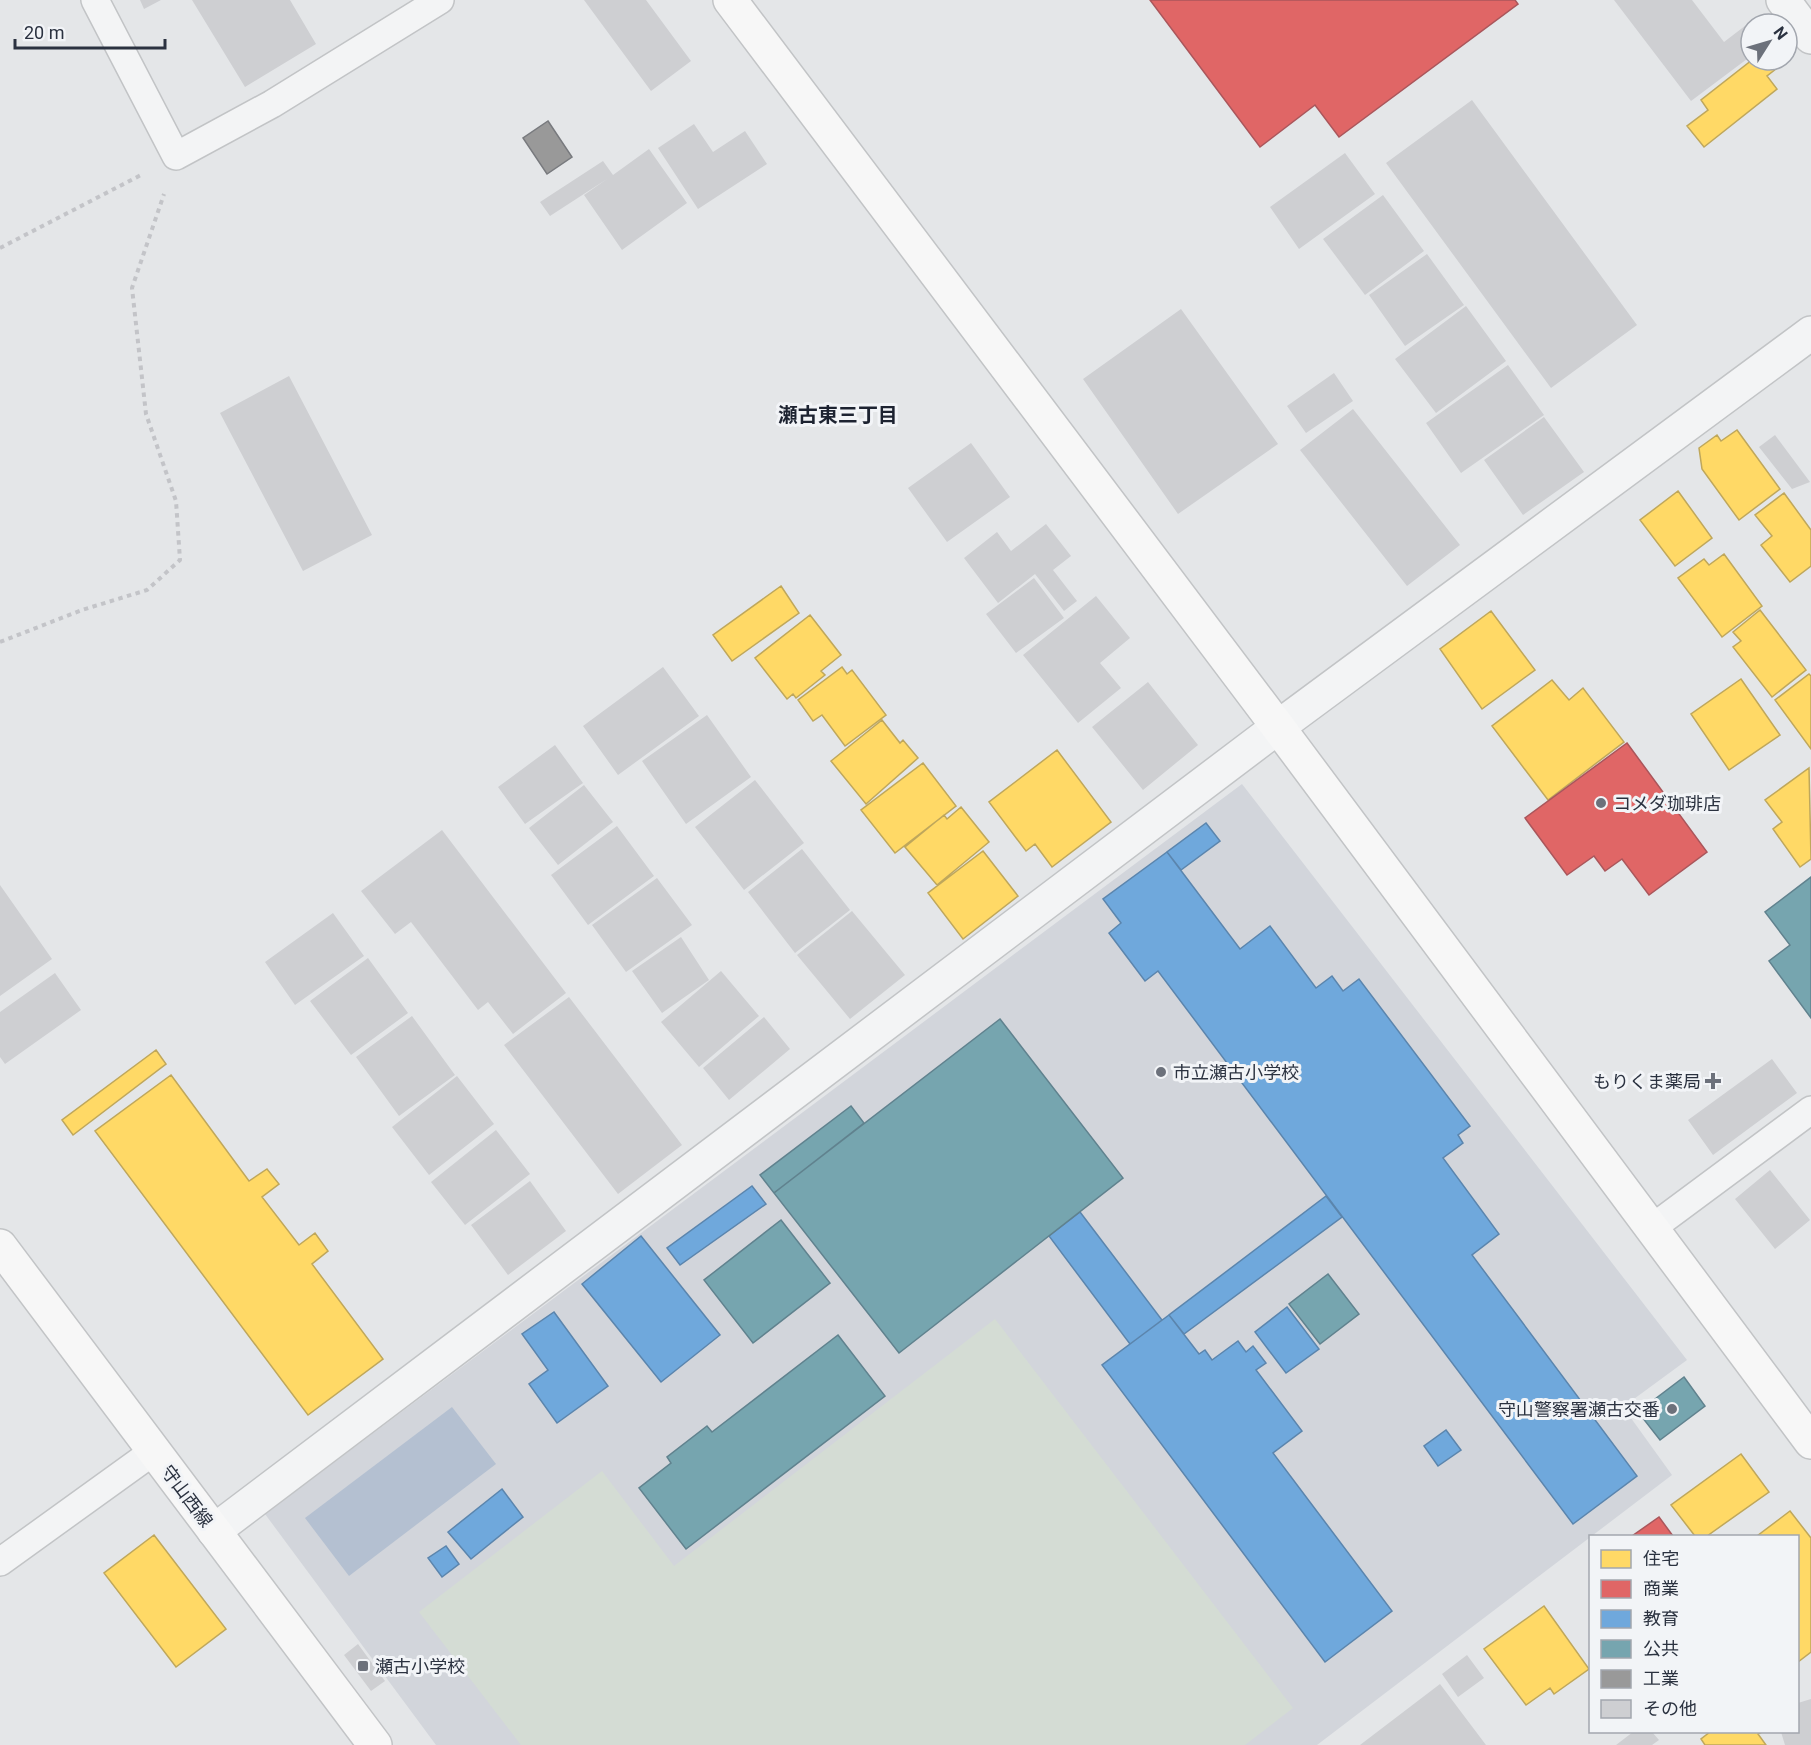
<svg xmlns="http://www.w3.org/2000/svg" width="1811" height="1745" font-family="Roboto,'Noto Sans JP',sans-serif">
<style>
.built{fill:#d2d5db}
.green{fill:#d4dcd4}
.water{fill:#b4c0d1}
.homes{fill:#ffd966;stroke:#bfa75b;stroke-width:1.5}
.shops{fill:#e06666;stroke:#aa565b;stroke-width:1.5}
.schools{fill:#6fa8dc;stroke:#5b85ad;stroke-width:1.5}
.public{fill:#76a5af;stroke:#60828e;stroke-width:1.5}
.industry{fill:#999;stroke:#787a7e;stroke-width:1.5}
.building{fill:#cecfd2}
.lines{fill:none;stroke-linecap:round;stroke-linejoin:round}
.lane-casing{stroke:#c2c4c6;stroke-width:30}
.street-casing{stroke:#c2c4c6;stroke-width:36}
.secondary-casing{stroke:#c2c4c6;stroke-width:36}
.path{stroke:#c3c4c8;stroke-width:4;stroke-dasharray:4.5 4.5;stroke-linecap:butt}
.lane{stroke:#f3f4f5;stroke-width:27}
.street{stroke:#f3f4f5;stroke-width:33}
.secondary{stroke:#f7f7f7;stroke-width:33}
.poi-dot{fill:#6c717b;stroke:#f2f4f7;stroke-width:2}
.labels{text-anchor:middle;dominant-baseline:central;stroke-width:6;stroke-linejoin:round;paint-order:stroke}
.poi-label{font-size:18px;fill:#2b3240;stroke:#f2f4f7;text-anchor:start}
.street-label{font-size:18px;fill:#2b3240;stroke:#f2f4f7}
.neighbourhood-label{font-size:20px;font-weight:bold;fill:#1d2331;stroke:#f2f4f7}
</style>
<rect width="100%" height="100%" fill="#e4e6e8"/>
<!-- built -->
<path class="built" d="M1242 784 1687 1360 1623 1407 1672 1475 1317 1745H436L265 1514Z"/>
<!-- green -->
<path class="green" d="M995 1319 1293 1708 1245 1745H521L419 1612 602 1471 674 1566Z"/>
<!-- water -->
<path class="water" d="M452 1407 496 1464 349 1576 305 1518Z"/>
<!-- homes -->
<path class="homes" d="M1752 60H1768L1776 69 1767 76 1777 89 1704 147 1687 126 1708 110 1701 100Z
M1737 430 1780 489 1739 520 1702 469 1699 448 1717 435 1721 441Z
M1678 491 1712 538 1675 566 1640 520Z
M1784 493 1811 530V566L1790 582 1761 545 1772 536 1755 515Z
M1724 554 1762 606 1722 637 1678 578 1704 559 1709 565Z
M781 586 799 613 732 661 713 635Z
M1760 610 1806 670 1772 697 1733 647 1741 641 1733 632Z
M1491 611 1535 670 1482 709 1440 649Z
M810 615 841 655 821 671 825 675 796 698 793 694 787 699 755 658Z
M842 667 847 674 852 670 886 715 845 746 822 715 813 721 798 700Z
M1809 674 1811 676V749L1775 700Z
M1741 679 1780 735 1729 770 1691 714Z
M1552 680 1569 700 1583 688 1624 742 1548 800 1492 726Z
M882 720 900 743 903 740 918 758 866 804 831 761Z
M1057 750 1111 822 1052 867 1035 844 1026 851 989 802Z
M923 763 956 806 895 853 861 810Z
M1809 768 1811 859 1800 867 1773 829 1782 822 1765 800Z
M961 807 989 842 937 885 905 847 944 815 947 819Z
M983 851 1018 896 963 939 928 893Z
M156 1050 166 1064 73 1135 62 1120Z
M171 1075 249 1181 267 1169 279 1184 262 1197 299 1245 315 1233 328 1251 312 1264 383 1359 308 1415 95 1131Z
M1741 1454 1769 1492 1707 1536H1695L1671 1505Z
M1790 1511 1811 1538V1652L1798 1662V1536H1757Z
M154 1535 226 1629 176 1667 104 1573Z
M1544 1606 1589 1669 1554 1694 1550 1688 1526 1705 1484 1649Z
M1710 1732H1762L1758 1734 1766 1745H1705L1701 1739Z"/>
<!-- shops -->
<path class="shops" d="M1150 0H1515L1518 4 1339 137 1315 105 1260 147Z
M1627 743 1707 852 1649 895 1622 859 1605 871 1594 856 1567 875 1525 818Z
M1659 1517 1673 1536H1632Z"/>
<!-- schools -->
<path class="schools" d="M1206 823 1220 841 1181 870 1167 852Z
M1167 852 1240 949 1270 926 1316 988 1332 976 1343 991 1359 979 1470 1126 1458 1135 1463 1143 1443 1158 1499 1234 1472 1255 1637 1476 1573 1524 1158 971 1145 981 1109 933 1121 923 1103 899Z
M752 1186 766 1204 680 1265 667 1248Z
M1326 1196 1342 1217 1184 1334 1169 1315Z
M1080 1212 1162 1320 1130 1344 1049 1236Z
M641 1236 720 1335 661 1382 582 1284Z
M1287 1307 1319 1349 1286 1373 1255 1332Z
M554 1312 608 1386 557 1423 529 1384 548 1370 522 1334Z
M1169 1315 1199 1354 1205 1350 1212 1360 1238 1341 1246 1352 1253 1346 1266 1363 1256 1370 1302 1431 1273 1453 1392 1611 1325 1662 1102 1365Z
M1446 1430 1461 1450 1438 1466 1424 1446Z
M502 1489 523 1517 471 1559 448 1532Z
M446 1546 459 1564 442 1577 428 1558Z"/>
<!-- public -->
<path class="public" d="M1811 877V1018L1769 961 1790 945 1765 912Z
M1000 1019 1123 1178 899 1353 774 1193Z
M851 1106 864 1123 774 1193 760 1175Z
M781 1220 830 1283 753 1343 704 1280Z
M1328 1274 1359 1314 1320 1344 1289 1304Z
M838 1335 885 1396 686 1549 639 1488 671 1463 667 1457 707 1426 712 1432Z
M1684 1377 1705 1406 1660 1440 1638 1412Z"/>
<!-- industry -->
<path class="industry" d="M548 121 572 157 547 174 523 138Z"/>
<!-- building -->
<path class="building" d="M140 0H161L144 9Z
M192 0H290L316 44 245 87Z
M584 0H646L691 61 651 91Z
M1614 0H1692L1724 42 1754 19 1757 24H1751V56L1691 101Z
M1472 100 1637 325 1551 388 1386 163Z
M694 124 713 152 745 131 767 164 698 209 658 148Z
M649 149 687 203 622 250 584 195 607 179 550 216 540 202 603 161 613 175Z
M1345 153 1375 194 1299 249 1270 207Z
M1383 195 1424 251 1365 295 1323 239Z
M1427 254 1464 305 1405 346 1369 295Z
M1466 306 1506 361 1436 413 1395 359Z
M1181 309 1278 444 1178 514 1083 379Z
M1508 365 1544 415 1461 473 1426 423Z
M1334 373 1353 401 1306 433 1287 406Z
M289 376 372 535 303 571 220 413Z
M1353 409 1460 545 1407 586 1300 450Z
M1544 417 1584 472 1523 515 1484 460Z
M1775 435 1810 482 1792 489 1759 447Z
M971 443 1010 497 947 542 908 488Z
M1046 524 1071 556 1053 570 1077 601 1064 611 1035 574 998 603 964 558 997 532 1011 551Z
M1034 578 1064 618 1016 653 986 614Z
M1096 596 1130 638 1100 663 1121 688 1078 723 1023 655Z
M663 667 699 716 618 775 583 726Z
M1148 682 1198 745 1143 790 1092 727Z
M707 715 751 777 686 824 642 761Z
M555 745 583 783 525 824 498 787Z
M755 780 804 843 744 890 695 827Z
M584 785 613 822 558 865 529 828Z
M617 826 654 876 588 925 551 875Z
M442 830 566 993 513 1034 488 1002 478 1010 411 922 395 934 361 891Z
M802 849 850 910 795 953 748 892Z
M657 878 692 925 626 972 592 925Z
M0 885 52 959 0 996Z
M852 911 905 975 850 1019 797 955Z
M333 913 364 956 295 1005 265 962Z
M681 937 709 980 662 1013 632 971Z
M368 958 408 1013 351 1055 310 1001Z
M721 971 759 1016 699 1067 661 1022Z
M55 973 81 1010 5 1064 0 1057V1012Z
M569 997 682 1145 618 1194 504 1045Z
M412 1016 455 1075 399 1116 356 1057Z
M764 1017 790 1049 729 1100 703 1068Z
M1772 1059 1797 1093 1713 1155 1688 1120Z
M457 1076 494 1124 429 1175 392 1127Z
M496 1130 530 1174 465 1225 431 1182Z
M1770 1170 1810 1220 1775 1249 1735 1199Z
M530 1181 566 1231 508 1275 471 1225Z
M358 1644 385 1681 371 1691 344 1655Z
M1467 1655 1484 1678 1458 1697 1442 1674Z
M1440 1684 1486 1745H1360Z
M1811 1699V1745H1785L1781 1732H1798V1703Z
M1633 1732H1652L1659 1740 1652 1745H1616Z"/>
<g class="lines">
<!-- lane casing -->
<g class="lane-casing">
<path id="lane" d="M95 0 176 156 272 104 440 0
M1652 1228 1811 1110
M0 1562 154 1451"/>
</g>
<!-- street casing -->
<g class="street-casing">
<path id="street" d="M1783 0 1811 37
M214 1531 1278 727 1811 333"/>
</g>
<!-- secondary casing -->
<g class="secondary-casing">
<path id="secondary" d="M730 0 1278 727 1811 1442
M0 1246 375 1745"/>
</g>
<!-- path -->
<path class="path" d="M0 248 141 175
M0 642 82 610 147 590 180 560 176 501 146 414 132 288 164 194"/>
<!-- lane -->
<use href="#lane" class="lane"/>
<!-- street -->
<use href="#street" class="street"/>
<!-- secondary -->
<use href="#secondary" class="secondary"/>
</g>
<!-- markers -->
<g class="poi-dot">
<circle cx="1601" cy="803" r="6"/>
<circle cx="1161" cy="1072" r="6"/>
<path d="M1710 1072h6v6h6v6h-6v6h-6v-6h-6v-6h6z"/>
<circle cx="1672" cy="1409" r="6"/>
<rect x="357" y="1660" width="12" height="12" rx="3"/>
</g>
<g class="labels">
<!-- poi labels -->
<g class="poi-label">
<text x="1613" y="803">コメダ珈琲店</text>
<text x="1173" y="1072">市立瀬古小学校</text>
<text x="1701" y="1081" text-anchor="end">もりくま薬局</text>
<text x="1660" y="1409" text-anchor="end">守山警察署瀬古交番</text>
<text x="375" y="1666">瀬古小学校</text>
</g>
<!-- street labels -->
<g class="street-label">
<text transform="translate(187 1496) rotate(53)">守山西線</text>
</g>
<!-- neighbourhood labels -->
<g class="neighbourhood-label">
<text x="838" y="415">瀬古東三丁目</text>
</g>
</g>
<!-- legend -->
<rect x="1589" y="1535" width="210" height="198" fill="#f2f4f7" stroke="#a2a6ae" stroke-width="1.5"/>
<rect x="1601" y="1550" width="30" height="18" fill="#ffd966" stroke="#a2a6ae" stroke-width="1.5"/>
<text x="1643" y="1565" font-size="18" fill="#2b3240">住宅</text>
<rect x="1601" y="1580" width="30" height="18" fill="#e06666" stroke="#a2a6ae" stroke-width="1.5"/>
<text x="1643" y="1595" font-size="18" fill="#2b3240">商業</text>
<rect x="1601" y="1610" width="30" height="18" fill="#6fa8dc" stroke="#a2a6ae" stroke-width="1.5"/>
<text x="1643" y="1625" font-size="18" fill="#2b3240">教育</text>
<rect x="1601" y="1640" width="30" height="18" fill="#76a5af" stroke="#a2a6ae" stroke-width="1.5"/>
<text x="1643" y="1655" font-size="18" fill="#2b3240">公共</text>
<rect x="1601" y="1670" width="30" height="18" fill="#999999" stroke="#a2a6ae" stroke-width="1.5"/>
<text x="1643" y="1685" font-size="18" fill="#2b3240">工業</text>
<rect x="1601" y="1700" width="30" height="18" fill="#cecfd2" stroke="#a2a6ae" stroke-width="1.5"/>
<text x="1643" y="1715" font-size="18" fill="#2b3240">その他</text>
<!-- north arrow -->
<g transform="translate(1769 42) rotate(53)"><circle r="28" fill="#f2f4f7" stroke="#a2a6ae" stroke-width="1.5"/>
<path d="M0-4.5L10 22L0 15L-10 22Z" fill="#6c717b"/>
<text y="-9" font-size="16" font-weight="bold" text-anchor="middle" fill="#2b3240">N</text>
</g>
<!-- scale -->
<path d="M15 39v9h150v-9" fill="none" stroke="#2b3240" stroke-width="3"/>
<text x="24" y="39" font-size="18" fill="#2b3240" stroke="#f2f4f7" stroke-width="4.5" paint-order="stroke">20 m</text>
</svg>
